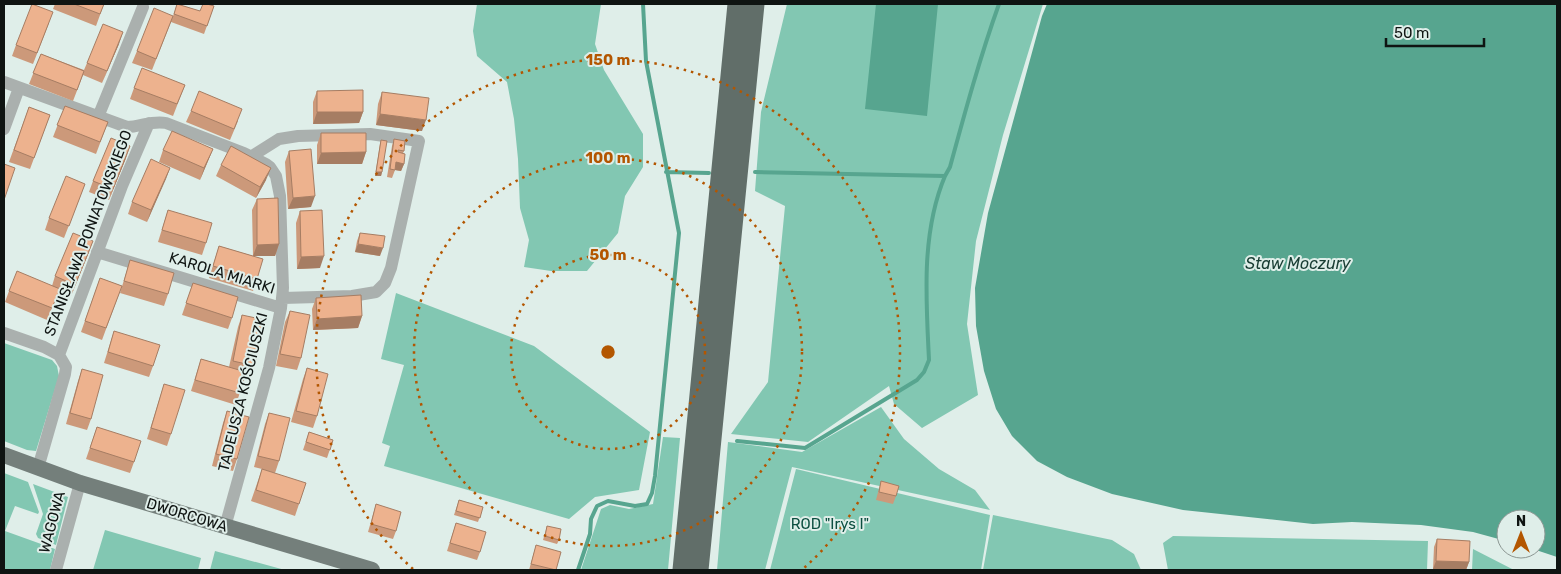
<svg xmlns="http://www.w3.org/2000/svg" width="1561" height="574" font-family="Rubik,sans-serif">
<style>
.green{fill:#82c7b2}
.water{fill:#57a58f}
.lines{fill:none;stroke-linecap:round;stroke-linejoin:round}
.stream{stroke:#57a58f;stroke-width:4}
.minor{stroke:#aab0ae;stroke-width:12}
.major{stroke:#747f7b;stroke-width:16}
.highway{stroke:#616e69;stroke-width:19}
.wall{fill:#cc997a}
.shaded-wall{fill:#a67d63}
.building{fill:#edb28e;stroke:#a67d63}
.ring{fill:none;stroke:#b35600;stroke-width:2.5;stroke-dasharray:2.5 5}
.labels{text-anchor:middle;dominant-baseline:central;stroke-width:4;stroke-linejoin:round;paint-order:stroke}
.street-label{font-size:15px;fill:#0f1412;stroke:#dfeee9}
.park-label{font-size:15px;fill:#0c4f40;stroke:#dfeee9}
.water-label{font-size:16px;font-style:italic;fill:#183d33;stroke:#dfeee9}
.centre{fill:#b35600;stroke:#dfeee9;stroke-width:2.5}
.ring-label{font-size:15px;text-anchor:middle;font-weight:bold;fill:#b35600;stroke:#dfeee9;stroke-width:4;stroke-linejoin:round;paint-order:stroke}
</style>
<rect width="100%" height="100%" fill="#dfeee9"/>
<!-- green -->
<path class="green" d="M477 4H601L595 44 604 70 643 134V167L625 196 618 233 587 271H551L524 267 529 240 520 208 518 159 514 119 507 82 477 56 473 31Z
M787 4H1043L1003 135 976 241 967 324 978 395 922 428 894 404 889 386 808 442 731 434 768 382 785 206 755 191 761 112Z
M396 293 534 346 650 432 639 490 595 497 569 519 384 466 390 446 382 443 404 365 381 359Z
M4 343 52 360 57 366 59 376 36 451 27 450 4 441Z
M881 407 904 439 939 469 975 490 990 510 792 467 765 570H717L728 442 802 452Z
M663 437 680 438 668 570H581L601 509 610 505 629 509 653 504Z
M796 469 990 515 981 570H770Z
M4 473 28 482 39 512 38 514 15 506 5 531 55 549 50 570H4Z
M33 484 68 497 56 545 38 538 36 534 43 514Z
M993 515 1112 540 1134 554 1141 570H983Z
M105 530 201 558 198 570H93Z
M1173 536 1428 541 1427 570H1168L1163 543Z
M1473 549 1514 570H1472Z
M215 551 285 570H210Z"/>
<!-- water -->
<path class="water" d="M876 4H938L927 116 865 109Z
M1047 4H1557V557L1533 549H1536V519H1506V541L1473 532 1421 525 1352 522 1313 524 1183 510 1112 494 1067 477 1037 461 1012 436 996 409 984 371 976 326 975 288 988 213 1042 16Z"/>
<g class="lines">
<!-- stream -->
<path class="stream" d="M666 172 709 173
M755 172 945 176 950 167C965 112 980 57 999 4
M737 441 805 448 917 380 924 372 929 360C926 299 921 233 945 176
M578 570 590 534 591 519 597 506 608 501 635 506 647 504 652 493 655 476 679 233 646 61 643 4"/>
<!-- minor -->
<path class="minor" d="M4 82 127 127C140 127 152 120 166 123L244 153 266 164 270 167 276 176 280 196 283 288 281 308 269 368 225 527
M98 117 143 7
M4 129 19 88
M252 156 279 139 298 136 370 134 419 141 391 268 385 283 376 292 352 296 283 298
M97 252 281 308
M4 333 44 347 59 355
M38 468 65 374 66 367 59 355 122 186 149 123
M56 570 80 483"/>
<!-- major -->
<path class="major" d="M4 455 80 483 372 570"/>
<!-- highway -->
<path class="highway" d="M682 570 737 4
M699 570 755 4"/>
</g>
<!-- wall -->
<path class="wall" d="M55 4H104L96 26 53 9Z
M177 4 200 11 214 6 204 34 171 22 152 70 132 63 137 51 173 16Z
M49 23 33 64 12 56 16 45Z
M119 44 102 83 83 75 73 101 29 84 41 54 84 70 87 63Z
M185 85 173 116 130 99 134 88Z
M317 91 363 112 359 123 313 124V102Z
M382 92 422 131 376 125 378 104Z
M65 106 108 122 96 154 53 137Z
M29 107 50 115 30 169 9 162Z
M191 111 238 121 230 140 186 122Z
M321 133 366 152 362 164H317V145Z
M394 139 404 151 403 153 404 164 401 171 395 170 392 178 387 177 392 146Z
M381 140 382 172 381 176H375L380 144Z
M213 149 200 180 159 162 163 150Z
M289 151 311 207 288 209 285 162Z
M126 158 109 200 89 192 93 181Z
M221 165 266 180 256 198 216 176Z
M170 168 147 222 128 214 132 202Z
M85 184 64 238 45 230 49 218Z
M257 199 279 244 275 256H254L257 279 253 291 209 278 219 246 253 256 252 210Z
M168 210 206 243 202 255 158 242Z
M300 211 320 268 297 269 296 223Z
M360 233 380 256 355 252 357 241Z
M89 252 71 296 59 291 47 320 5 302 9 291 52 286 55 276Z
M130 260 168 294 164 306 120 293Z
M100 278 122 286 102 340 81 332Z
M193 283 232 318 228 329 182 315Z
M316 298 362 316 358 328 313 330 312 309Z
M290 311 301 358 297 370 276 366 285 322Z
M242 315 255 366 251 377 245 376 236 405 191 391 201 359 229 367 238 327Z
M114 331 153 366 149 377 104 363Z
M307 368 317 416 313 428 291 422 303 379Z
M82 369 91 419 87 430 66 424 78 381Z
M164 384 171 434 167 446 147 439Z
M227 411 237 459 233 471 212 466 223 423Z
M269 413 279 461 275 473 264 470 299 504 295 516 251 501 262 469 254 467 265 424Z
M97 427 134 462 130 473 86 459Z
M309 432 333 440 327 458 303 450Z
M881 481 896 496 893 504 876 500Z
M459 500 483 507 478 522 454 515Z
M376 504 396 531 393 539 368 532Z
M456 523 480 552 477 560 447 551Z
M547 526 559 540 557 544 543 540Z
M1437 539 1469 562 1466 570 1433 569 1434 547Z
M536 545 556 570H529Z"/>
<!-- shaded-wall -->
<path class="shaded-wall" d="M123 32 119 44 102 83 107 71Z
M317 112H363L359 123 313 124Z
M380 114 426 120 422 131 376 125Z
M130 146 126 158 109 200 113 189Z
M213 149 208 161 200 180 204 168Z
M366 152 362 164H317L321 153Z
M396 162 404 164 401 171 395 170Z
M170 168 166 179 147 222 151 210Z
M271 168 266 180 256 198 260 187Z
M376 172H382L381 176H375Z
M315 196 311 207 288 209 293 198Z
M93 241 89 252 71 296 75 285Z
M279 244 275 256H253L257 245Z
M358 244 383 248 380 256 355 252Z
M324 256 320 268 297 269 301 257Z
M362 316 358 328 313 330 317 319Z
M1436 561 1469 562 1466 570 1433 569Z"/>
<!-- building -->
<path class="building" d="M32 4 53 12 37 53 16 45Z
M74 4H104L100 14Z
M177 4 200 11 203 4H207L214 6 207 26 174 14Z
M154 8 173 16 156 59 137 51Z
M103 24 123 32 107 71 87 63Z
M41 54 84 71 77 90 33 73Z
M142 68 185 85 177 104 134 88Z
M363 90V112H317V91Z
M199 91 242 109 234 129 191 111Z
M382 92 429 98 426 120 380 114Z
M65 106 108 122 100 142 57 125Z
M29 107 50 115 34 158 14 150Z
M172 131 213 149 204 168 163 150Z
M321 133H366V152L321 153Z
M111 138 130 146 113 189 93 181Z
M394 139 405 141 404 151 398 150V152L405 154 404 164 396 162 395 170 390 169Z
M381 140 387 141 382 172H376Z
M231 146 271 168 260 187 221 165Z
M311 149 315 196 293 198 289 151Z
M151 159 170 168 151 210 132 202Z
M4 164 15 168 4 200Z
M66 176 85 184 69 226 49 218Z
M278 198 279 244 257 245V199Z
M168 210 212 223 206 243 162 230Z
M322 210 324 256 301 257 300 211Z
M73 233 93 241 75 285 55 276Z
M360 233 385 236 383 248 358 244Z
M219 246 263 259 257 279 213 266Z
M130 260 174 273 168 294 124 281Z
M17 271 60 289 52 308 9 291Z
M100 278 122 286 106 328 85 321Z
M193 283 238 297 232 318 186 303Z
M361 295 362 316 317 319 316 298Z
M290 311 310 315 301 358 280 354Z
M242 315 265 320 255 366 233 361Z
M114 331 160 345 153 366 108 352Z
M201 359 246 372 240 393 195 380Z
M307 368 328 374 317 416 296 411Z
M82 369 103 375 91 419 70 413Z
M164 384 185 390 171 434 151 428Z
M227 411 249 417 237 459 216 454Z
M269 413 290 418 279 461 258 456Z
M97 427 141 441 134 462 90 448Z
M309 432 333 440 330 450 306 442Z
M262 469 306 483 299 504 256 490Z
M881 481 899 486 896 496 879 492Z
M459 500 483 507 480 518 456 511Z
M376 504 401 512 396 531 371 524Z
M456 523 486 532 480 552 450 543Z
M547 526 561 529 559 540 545 536Z
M1437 539 1470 541 1469 562 1436 561Z
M536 545 561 552 556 570 531 564Z"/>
<!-- distance rings -->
<g class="ring">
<circle cx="608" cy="352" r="97"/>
<circle cx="608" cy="352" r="194"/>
<path d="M413 569A292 292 0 1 1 803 569"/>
</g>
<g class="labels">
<!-- street labels -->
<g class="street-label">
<text transform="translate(88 233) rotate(-69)">STANISŁAWA PONIATOWSKIEGO</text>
<text transform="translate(222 273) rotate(17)">KAROLA MIARKI</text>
<text transform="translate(243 392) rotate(-76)">TADEUSZA KOŚCIUSZKI</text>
<text transform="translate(187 515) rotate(17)">DWORCOWA</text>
<text transform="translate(52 522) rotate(-75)">WAGOWA</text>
</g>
<!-- park labels -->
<g class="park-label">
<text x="830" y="524">ROD "Irys I"</text>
</g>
<!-- water labels -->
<g class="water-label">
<text x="1298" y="263">Staw Moczury</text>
</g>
</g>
<circle cx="608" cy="352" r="8" class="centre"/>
<g class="ring-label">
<text x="608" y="65">150 m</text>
<text x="608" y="163">100 m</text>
<text x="608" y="260">50 m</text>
</g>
<!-- border -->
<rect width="1561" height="574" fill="none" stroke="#0f1412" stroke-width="10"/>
<!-- north arrow -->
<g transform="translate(1521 534)"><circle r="24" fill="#dfeee9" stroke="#8c9793"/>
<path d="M0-4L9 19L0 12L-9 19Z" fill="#b35600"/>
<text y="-8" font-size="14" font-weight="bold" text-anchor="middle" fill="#0f1412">N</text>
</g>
<!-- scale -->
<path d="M1386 38v8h98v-8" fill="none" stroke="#0f1412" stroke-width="2.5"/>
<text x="1394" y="38" font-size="15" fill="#0f1412" stroke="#dfeee9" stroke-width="4" paint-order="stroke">50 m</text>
</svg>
